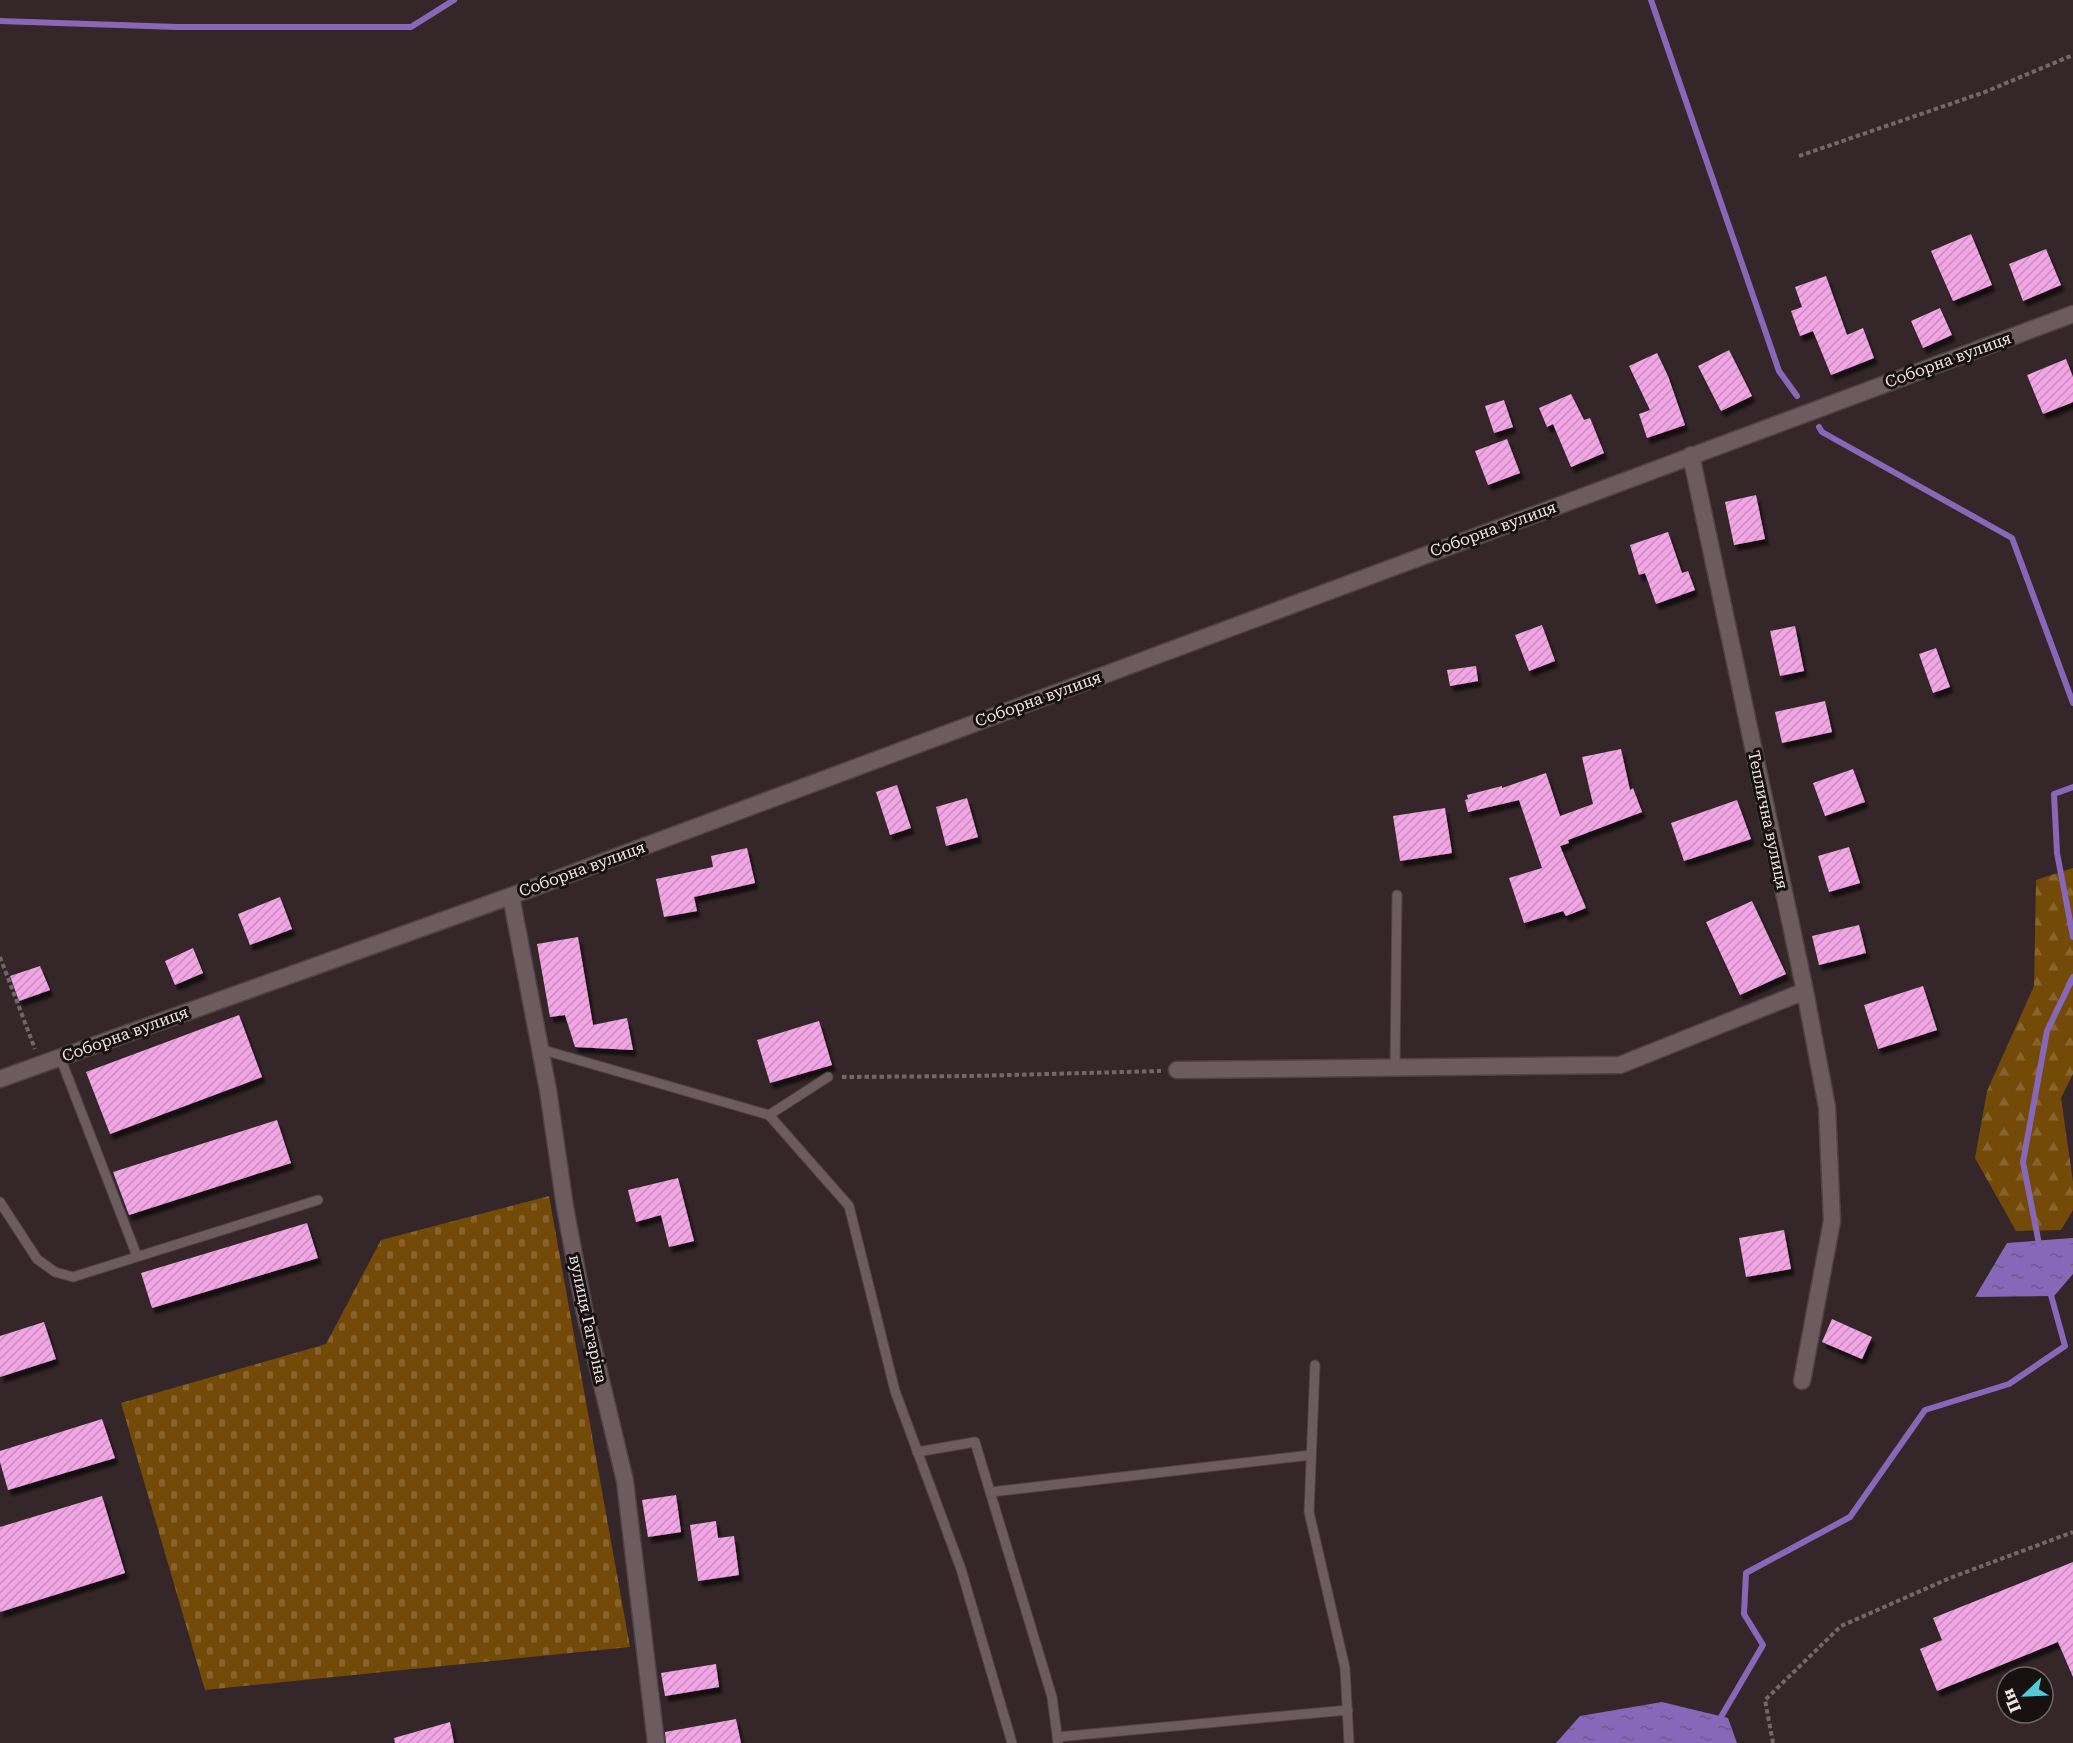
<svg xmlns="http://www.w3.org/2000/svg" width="2073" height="1743" font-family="'Roboto Serif',serif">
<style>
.forest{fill:url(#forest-firs)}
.cemetery{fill:url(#cemetery-stones)}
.water{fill:url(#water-ripples)}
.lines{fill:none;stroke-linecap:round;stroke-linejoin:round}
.stream{stroke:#8768b8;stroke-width:6}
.building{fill:url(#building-hatch);filter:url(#shadow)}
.service-casing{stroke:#4e4245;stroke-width:11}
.minor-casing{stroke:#4e4245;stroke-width:19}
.secondary-casing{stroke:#4e4245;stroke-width:19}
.path{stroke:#746669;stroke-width:4;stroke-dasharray:4.5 3;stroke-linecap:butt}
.service{stroke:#6d5c5f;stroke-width:9}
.minor{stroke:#6d5c5f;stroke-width:16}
.secondary{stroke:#6d5c5f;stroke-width:16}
.labels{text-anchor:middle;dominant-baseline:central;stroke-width:6;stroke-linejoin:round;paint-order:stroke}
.street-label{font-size:16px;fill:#eee4e6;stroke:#181112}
</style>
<defs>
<pattern id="forest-firs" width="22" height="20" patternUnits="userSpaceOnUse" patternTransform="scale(1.5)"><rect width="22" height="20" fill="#744a08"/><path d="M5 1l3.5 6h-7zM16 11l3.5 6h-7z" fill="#88642c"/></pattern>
<pattern id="cemetery-stones" width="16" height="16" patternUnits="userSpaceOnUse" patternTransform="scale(1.5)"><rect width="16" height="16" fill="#744a08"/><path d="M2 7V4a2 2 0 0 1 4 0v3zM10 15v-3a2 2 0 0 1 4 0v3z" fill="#88642c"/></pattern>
<pattern id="water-ripples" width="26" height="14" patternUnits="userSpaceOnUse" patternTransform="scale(1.5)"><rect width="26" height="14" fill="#8768b8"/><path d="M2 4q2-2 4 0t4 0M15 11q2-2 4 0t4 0" fill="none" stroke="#6d5a8a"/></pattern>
<pattern id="building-hatch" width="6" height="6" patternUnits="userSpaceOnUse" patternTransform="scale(1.5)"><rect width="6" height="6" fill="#f2a5e5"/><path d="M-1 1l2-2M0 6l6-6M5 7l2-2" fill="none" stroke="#c78dbd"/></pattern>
<filter id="shadow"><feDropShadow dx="3.5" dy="6" stdDeviation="1.5" flood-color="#0009"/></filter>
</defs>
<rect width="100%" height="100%" fill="#352629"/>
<!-- forest -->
<path class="forest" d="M2073 868V1074L2061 1098 2073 1182V1210L2061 1230 2016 1231 1975 1158 1987 1091 2034 986 2036 880Z"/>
<!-- cemetery -->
<path class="cemetery" d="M549 1196 630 1647 205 1690 121 1403 326 1344 381 1240Z"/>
<!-- water -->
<path class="water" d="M2073 1238V1274L2054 1296 1975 1297 2007 1243Z
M1662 1702 1728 1718 1737 1743H1556L1580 1716Z"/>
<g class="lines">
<!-- stream -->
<path class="stream" d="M1651 0 1779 371 1797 396
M0 21 177 27H411L454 0
M1819 427 1822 432 2012 538 2073 703
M2073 787 2054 794 2057 853 2073 937
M2040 1249 2023 1162 2047 1031 2073 977
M1718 1722 1763 1645 1744 1614 1746 1573 1850 1517 1925 1410 2009 1384 2065 1346 2049 1288"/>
</g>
<!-- building -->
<path class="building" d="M1971 234 1992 285 1953 301 1931 251Z
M2046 249 2061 285 2023 301 2009 264Z
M1826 276 1847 335 1863 328 1874 358 1831 375 1813 331 1800 336 1791 311 1802 307 1795 287Z
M1940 308 1952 335 1923 348 1911 321Z
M1729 350 1752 396 1721 411 1698 366Z
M1657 353 1668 376 1685 425 1647 438 1639 414 1650 410 1629 366Z
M2066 359 2073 377V402L2043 414 2027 375Z
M1571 394 1584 420 1590 418 1604 453 1571 467 1553 424 1547 427 1539 408Z
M1504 400 1513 427 1494 433 1485 406Z
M1507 439 1520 473 1488 485 1475 451Z
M1756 495 1765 539 1734 545 1725 502Z
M1668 532 1682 573 1688 571 1695 590 1656 604 1645 573 1639 575 1630 545Z
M1542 625 1555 661 1529 671 1515 635Z
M1795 626 1804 671 1780 676 1770 631Z
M1936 648 1950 687 1933 693 1919 654Z
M1476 666 1478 681 1450 686 1447 670Z
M1825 701 1832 732 1782 743 1775 712Z
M1621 749 1630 790 1633 788 1642 812 1568 840 1569 843 1560 846 1586 908 1566 916 1563 911 1524 923 1509 878 1542 868 1519 800 1468 812 1465 800 1468 799 1467 795 1502 786V788L1546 773 1560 816 1593 804 1582 757Z
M1853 769 1865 802 1825 816 1813 783Z
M897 785 911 828 890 835 876 792Z
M967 798 978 837 946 846 936 807Z
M1737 800 1751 839 1684 861 1671 823Z
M1445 808 1452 853 1400 861 1393 816Z
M1849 847 1860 883 1829 892 1818 856Z
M747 848 755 883 694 897 697 911 664 917 656 879 713 867 711 856Z
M280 897 292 929 250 945 238 914Z
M1752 901 1786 974 1740 995 1706 922Z
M1859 925 1866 953 1819 965 1812 936Z
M578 937 593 1025 627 1018 633 1050 575 1047 565 1015 550 1017 537 944Z
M193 948 203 973 175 985 165 961Z
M40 966 50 990 19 1001 10 976Z
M1923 986 1937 1030 1878 1049 1864 1005Z
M239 1015 262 1077 110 1134 86 1072Z
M819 1021 832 1065 770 1083 757 1040Z
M277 1120 291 1163 129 1215 113 1172Z
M678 1178 694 1241 669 1247 661 1215 636 1222 628 1190Z
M307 1223 318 1258 152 1308 141 1273Z
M1784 1230 1791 1269 1746 1277 1739 1238Z
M1832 1319 1872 1337 1862 1359 1822 1342Z
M44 1322 56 1359 0 1377V1336Z
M102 1419 115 1458 8 1490 0 1462V1451Z
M676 1495 681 1532 648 1537 642 1500Z
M102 1496 125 1573 0 1612V1527Z
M716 1521 718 1538 734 1536 739 1575 698 1581 690 1525Z
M2073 1562V1677L2058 1642 1937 1691 1920 1649 1942 1640 1933 1618Z
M716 1664 719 1687 665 1696 661 1673Z
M736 1719 741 1743H666L665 1732Z
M450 1722 454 1743H395L394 1738Z"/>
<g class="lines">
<!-- service casing -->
<g class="service-casing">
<path id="service" d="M540 1049 769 1115 828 1077
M60 1057 137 1256
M1395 1067 1397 895
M769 1115 849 1206 895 1391 961 1569 1012 1743
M0 1202 37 1259 55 1272 73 1277 318 1200
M1315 1365 1309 1512 1345 1668 1349 1743
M917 1452 975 1442 1052 1697 1058 1743
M991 1492 1311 1455
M1057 1737 1348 1710"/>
</g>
<!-- minor casing -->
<g class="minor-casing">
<path id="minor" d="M511 896 548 1090 565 1207 584 1309 625 1481 656 1743
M1177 1070 1620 1065 1805 991 1691 455
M1802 1381 1832 1221 1827 1107 1805 991"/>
</g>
<!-- secondary casing -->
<g class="secondary-casing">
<path id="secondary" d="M0 1079 511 896 2073 314"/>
</g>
<!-- path -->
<path class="path" d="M1799 156 1985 92 2073 55
M0 957 35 1049
M842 1077 972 1076 1161 1071
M1773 1743 1765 1700 1841 1626 1950 1578 2073 1532"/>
<!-- service -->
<use href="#service" class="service"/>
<!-- minor -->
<use href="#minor" class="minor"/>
<!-- secondary -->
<use href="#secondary" class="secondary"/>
</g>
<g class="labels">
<!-- street labels -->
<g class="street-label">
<text transform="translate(1948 360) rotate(-20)">Соборна вулиця</text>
<text transform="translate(1493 529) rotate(-20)">Соборна вулиця</text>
<text transform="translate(1038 699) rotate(-20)">Соборна вулиця</text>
<text transform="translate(1768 820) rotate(78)">Теплична вулиця</text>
<text transform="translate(582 869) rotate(-20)">Соборна вулиця</text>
<text transform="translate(125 1034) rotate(-20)">Соборна вулиця</text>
<text transform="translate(588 1319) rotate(78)">вулиця Гагаріна</text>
</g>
</g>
<!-- north arrow -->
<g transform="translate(2025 1695) rotate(247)"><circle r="28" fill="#181112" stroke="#6e6567" stroke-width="1.5"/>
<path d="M0-4.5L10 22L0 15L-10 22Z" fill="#52cbd7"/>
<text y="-9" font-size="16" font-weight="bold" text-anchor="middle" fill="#eee4e6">Пн</text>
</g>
</svg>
